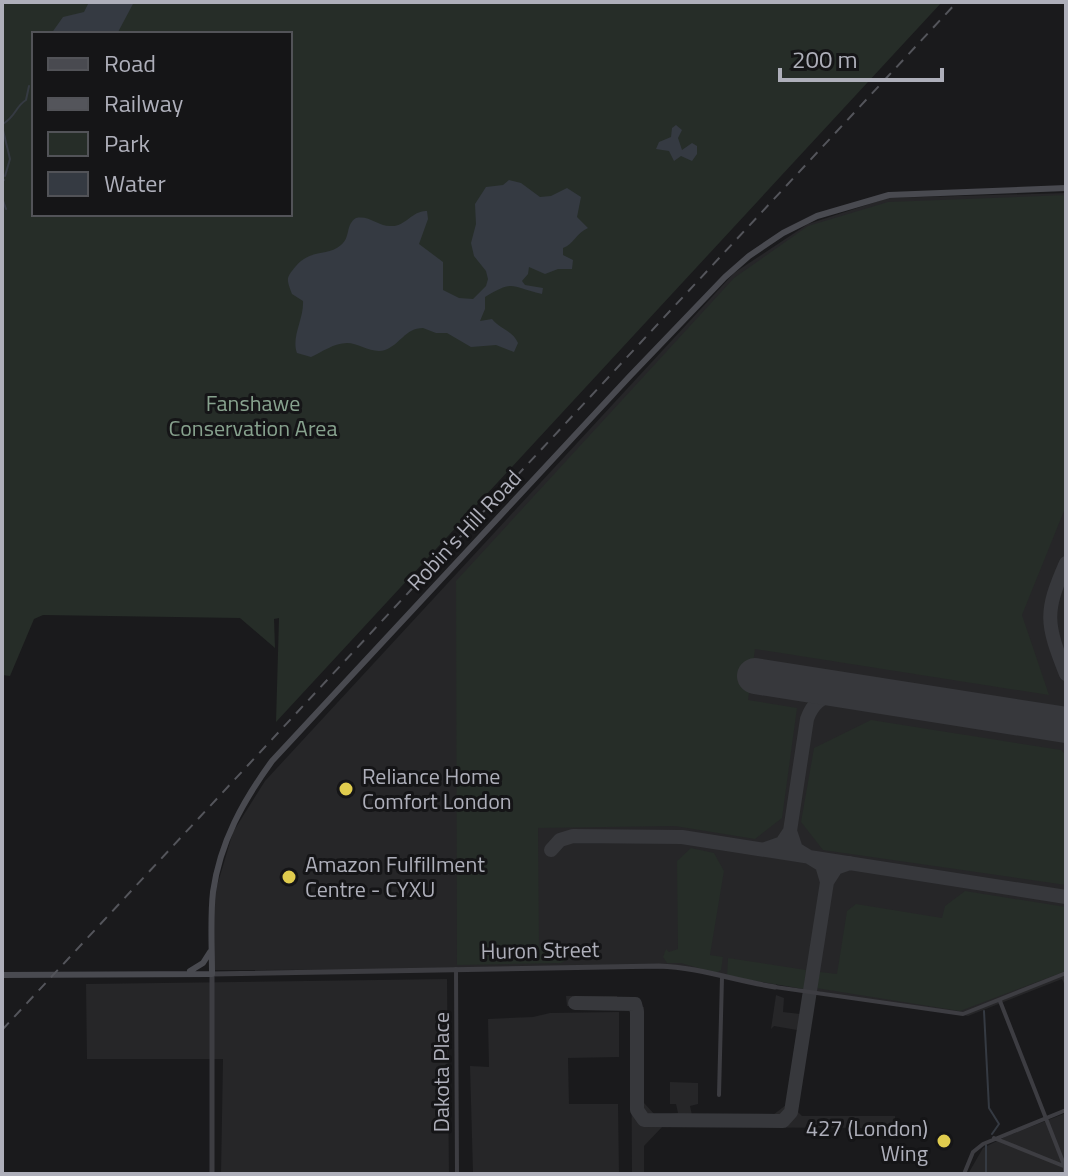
<svg xmlns="http://www.w3.org/2000/svg" width="1068" height="1176" font-family="'Titillium Web',sans-serif">
<style>
.built{fill:#262628}
.green{fill:#262d28;fill-rule:evenodd}
.water{fill:#353a42}
.lines{fill:none;stroke-linecap:round;stroke-linejoin:round}
.stream{stroke:#353a42;stroke-width:2}
.taxiway{stroke:#37383c;stroke-width:14}
.runway{stroke:#37383c;stroke-width:36}
.minor{stroke:#3d3d42;stroke-width:4}
.tertiary{stroke:#3d3d42;stroke-width:5}
.secondary{stroke:#494a50;stroke-width:6}
.rail{stroke:#54555b;stroke-width:2;stroke-dasharray:10 8;stroke-linecap:butt}
.poi-dot{fill:#e0cc4e;stroke:#151517;stroke-width:3}
.labels{text-anchor:middle;dominant-baseline:central;stroke-width:6;stroke-linejoin:round;paint-order:stroke}
.park-label{font-size:22px;fill:#87a28e;stroke:#151517}
.street-label{font-size:22px;fill:#aeafba;stroke:#151517}
.poi-label{font-size:22px;fill:#aeafba;stroke:#151517;text-anchor:start}
</style>
<rect width="100%" height="100%" fill="#1a1a1c"/>
<!-- built -->
<path class="built" d="M1066 193V988L1062 979 968 1016 816 991 797 1111 802 1116H895V1128L662 1127 644 1146V1174H632L631 1007 629 1005 567 1006 566 996H617V1000L637 999 638 1007H644V1103L656 1116 678 1113 676 1104H670V1082L698 1083V1104L690 1106 692 1115H773L786 1105 797 1030 774 1026 771 1029 776 995 784 998 783 1012 800 1014 804 989 683 969 214 970V896L233 832 265 781 734 273 808 224 888 198Z
M447 979 449 1174H221L223 1059H87L86 984Z
M619 1012V1057L568 1058 569 1104H618L619 1174 473 1173 470 1066 489 1067 488 1019 533 1017 550 1013Z
M1066 1113V1174H968L983 1148 1007 1136Z"/>
<!-- green -->
<path class="green" d="M2 2H942L276 722 279 618 274 619 275 648 240 618 43 615 34 619 10 676 2 675ZM34 34H290V214H34Z
M1066 195V506L1022 615 1049 695 755 649 748 700 797 708 782 818 755 839 675 826 538 828 539 946H543L544 950 564 951 566 946 569 949 568 959 561 963 457 965 456 581 734 278 808 226 888 202Z
M871 720 1061 750 1066 755V885L823 850 801 822 814 748Z
M691 848 714 853 724 871 710 955 723 957 721 970 716 973 681 963H667L663 957 666 949 669 952 678 949 677 861Z
M965 891 1066 907V971L960 1011 816 988 820 972 837 974 847 911 856 904 942 918 945 906Z
M728 958 806 970 804 989 727 976Z"/>
<!-- water -->
<path class="water" d="M89 2H134L117 34H51L63 17 84 12Z
M676 125 682 130 678 138 682 150 692 143 697 146V154L692 161 681 156 674 161 669 151 656 149 659 142 671 137 672 128Z
M509 180 521 183 540 197 551 196 567 188 581 197 577 217 588 228C576 233 574 244 563 248V255L573 260 572 269H558L545 274 529 267 528 274 522 281 525 285 543 288 542 294C510 287 515 279 485 297V309L480 321 492 319C500 329 513 331 518 343L514 352 496 345 471 347 447 333H436L423 328C405 328 400 345 385 350 372 354 359 343 347 343 334 343 322 352 311 357L297 353C291 337 304 319 303 301L292 294C286 278 286 278 296 266 312 248 327 257 341 245 351 237 345 225 356 218 370 215 378 227 392 226 406 226 413 210 427 211L428 219 419 244 443 262V290L459 298 473 299 486 286 488 279 486 271 474 256 471 243 476 224 475 204 486 187 503 185Z"/>
<g class="lines">
<!-- stream -->
<path class="stream" d="M3 124C17 115 15 107 26 100L29 86
M2 126 10 159 5 176
M2 181 4 180
M2 198 6 209
M984 1011 989 1108 999 1124 992 1134
M986 1174V1145"/>
<!-- taxiway -->
<path class="taxiway" d="M1066 563C1044 613 1046 623 1066 674
M790 831 807 719C821 679 865 695 897 700
M765 849 782 843 790 831 796 849 822 865 827 882 836 868 850 863
M551 850 560 840 573 836 682 837 1066 897
M575 1003 635 1004 637 1012V1110L644 1120 783 1121 791 1112 827 882"/>
<!-- runway -->
<path class="runway" d="M755 676 1066 725"/>
<!-- minor -->
<path class="minor" d="M456 969 457 1174
M775 987 963 1014 1066 973
M1000 1001 1065 1167V1174
M719 1095 722 977
M994 1138 1066 1167
M964 1174 973 1152 983 1144 1066 1110"/>
<!-- tertiary -->
<path class="tertiary" d="M212 1174V974L659 966C698 967 736 981 775 987"/>
<!-- secondary -->
<path class="secondary" d="M190 971 203 963 210 952
M2 975 212 974C212 947 210 918 213 892 220 842 243 801 272 761L630 376 725 277 749 256 783 233 817 216 889 195 1066 188"/>
<!-- rail -->
<path class="rail" d="M2 1030 957 2"/>
</g>
<!-- markers -->
<g class="poi-dot">
<circle cx="346" cy="789" r="8"/>
<circle cx="289" cy="877" r="8"/>
<circle cx="944" cy="1141" r="8"/>
</g>
<g class="labels">
<!-- park labels -->
<g class="park-label">
<text x="253" y="403">Fanshawe<tspan x="253" dy="25">Conservation Area</tspan></text>
</g>
<!-- street labels -->
<g class="street-label">
<text transform="translate(464 530) rotate(-47)">Robin's Hill Road</text>
<text transform="translate(540 950) rotate(-1)">Huron Street</text>
<text transform="translate(441 1072) rotate(-90)">Dakota Place</text>
</g>
<!-- poi labels -->
<g class="poi-label">
<text x="362" y="776">Reliance Home<tspan x="362" dy="25">Comfort London</tspan></text>
<text x="305" y="864">Amazon Fulfillment<tspan x="305" dy="25">Centre - CYXU</tspan></text>
<text x="928" y="1128" text-anchor="end">427 (London)<tspan x="928" dy="25">Wing</tspan></text>
</g>
</g>
<!-- border -->
<rect width="1068" height="1176" fill="none" stroke="#aeafba" stroke-width="8"/>
<!-- legend -->
<rect x="32" y="32" width="260" height="184" fill="#151517" stroke="#525358" stroke-width="2"/>
<rect x="48" y="58" width="40" height="12" fill="#494a50" stroke="#525358" stroke-width="2"/>
<text x="104" y="72" font-size="24" fill="#aeafba">Road</text>
<rect x="48" y="98" width="40" height="12" fill="#54555b" stroke="#525358" stroke-width="2"/>
<text x="104" y="112" font-size="24" fill="#aeafba">Railway</text>
<rect x="48" y="132" width="40" height="24" fill="#262d28" stroke="#525358" stroke-width="2"/>
<text x="104" y="152" font-size="24" fill="#aeafba">Park</text>
<rect x="48" y="172" width="40" height="24" fill="#353a42" stroke="#525358" stroke-width="2"/>
<text x="104" y="192" font-size="24" fill="#aeafba">Water</text>
<!-- scale -->
<path d="M780 68v12h162v-12" fill="none" stroke="#aeafba" stroke-width="4"/>
<text x="792" y="68" font-size="24" fill="#aeafba" stroke="#151517" stroke-width="6" paint-order="stroke">200 m</text>
</svg>
